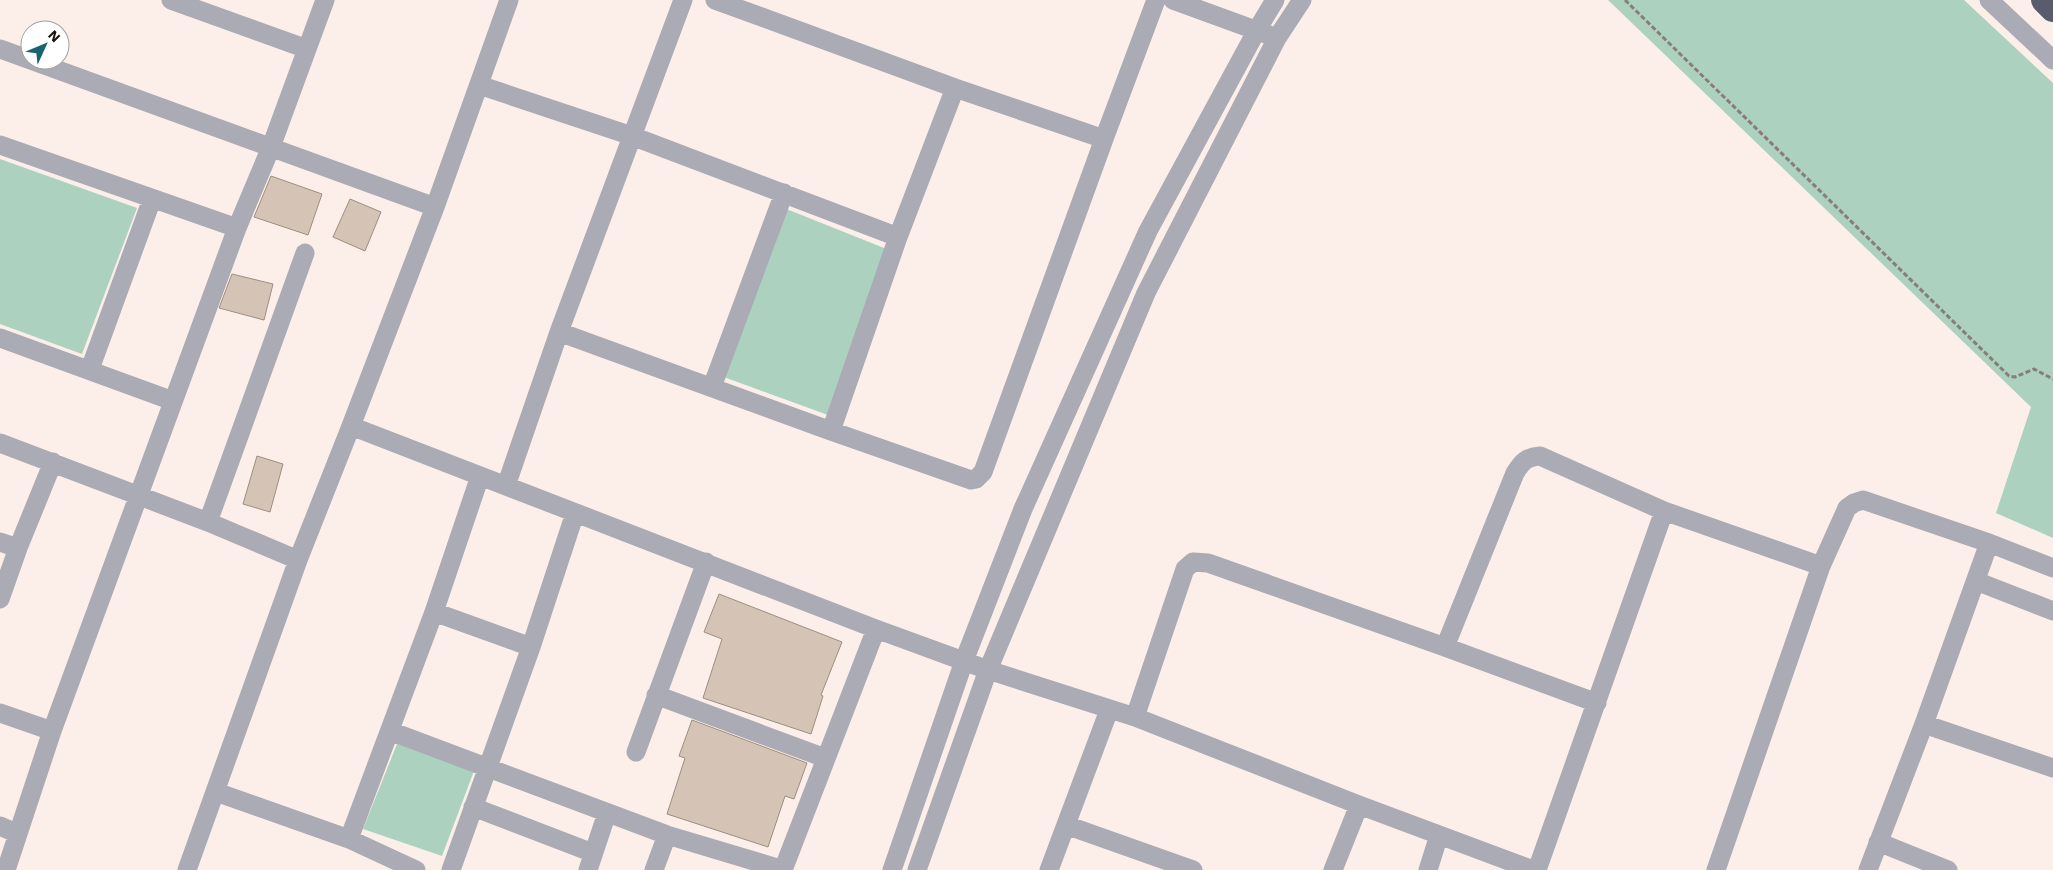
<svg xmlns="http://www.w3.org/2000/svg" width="2053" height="870" font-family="'Work Sans',sans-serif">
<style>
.green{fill:#acd2bf}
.building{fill:#d5c4b5;stroke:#9e8e80}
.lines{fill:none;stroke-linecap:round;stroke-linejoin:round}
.path{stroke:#887d79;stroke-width:3;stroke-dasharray:5 2.5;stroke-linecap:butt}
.minor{stroke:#aaabb4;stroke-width:19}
.highway{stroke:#595c6d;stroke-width:26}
</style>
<rect width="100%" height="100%" fill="#fceee8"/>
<!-- green -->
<path class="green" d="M1608 0H1964L2053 83V538L1996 513 2031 407Z
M0 159 137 208 82 354 0 324Z
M784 208 889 250 828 415 721 376Z
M399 739 474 771 442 856 363 829Z"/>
<!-- building -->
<path class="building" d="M271 176 322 194 308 235 254 217Z
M350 199 381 212 365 251 333 237Z
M232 274 273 284 264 320 219 308Z
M257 456 283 464 270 512 243 504Z
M719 594 842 642 821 695 823 696 811 734 703 698 722 639 704 632Z
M692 720 807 763 794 799 785 796 768 847 667 814 685 758 679 756Z"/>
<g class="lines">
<!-- path -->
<path class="path" d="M1625 0 2009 376 2015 377 2034 369 2053 379"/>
<!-- minor -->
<path class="minor" d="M171 0 307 49
M1173 0 1269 35
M1989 0 2053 60
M0 49 435 207 351 426
M479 85 632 136 898 237
M1104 139 1156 0
M0 145 237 228
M435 207 509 0
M559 332 831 431 898 237 955 88 715 0
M0 338 173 401
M90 369 152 199
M712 387 784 193
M831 431 971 480 976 479 983 472 1104 139 955 88
M0 443 208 522 298 560
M506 486 559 332 683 0
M208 522 305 253
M0 542 18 548
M1976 581 2053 611
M0 599 18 548 53 462
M434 612 531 647
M1445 647 1597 703
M656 695 825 758
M0 713 52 731
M1135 717 1185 569 1193 562 1208 563 1445 647 1515 473C1522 462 1526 457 1540 456L1664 511 1821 566
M1924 724 2053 768
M390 731 667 835 784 870
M636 752 706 562
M216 792 349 839 416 870
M473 807 593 853
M1066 825 1193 870
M0 826 18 834
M349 839 434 612 480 476
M1878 842 1948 870
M6 870 52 731 237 228 271 147 325 0
M187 870 298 560 351 426 876 629 988 670 1135 717 1359 805 1533 870
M451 870 531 647 575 513
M588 870 607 813
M654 870 667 835
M783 870 876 629
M892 870 964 661 1023 509 1148 231 1257 30 1275 0
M917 870 988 670 1146 293 1277 38 1302 0
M1049 870 1109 710
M1333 870 1359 805
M1428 870 1439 835
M1537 870 1664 511
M1716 870 1821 566 1847 508 1854 503 1863 500 1989 543 2053 568
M1868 870 1924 724 1989 543"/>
<!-- highway -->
<path class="highway" d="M2044 0 2053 9"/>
</g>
<!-- north arrow -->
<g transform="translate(45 45) rotate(46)"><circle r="24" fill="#ffffff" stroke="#a3a09f"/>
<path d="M0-4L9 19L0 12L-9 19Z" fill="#19656f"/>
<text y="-8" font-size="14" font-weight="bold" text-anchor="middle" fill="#1a120f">N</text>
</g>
</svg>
